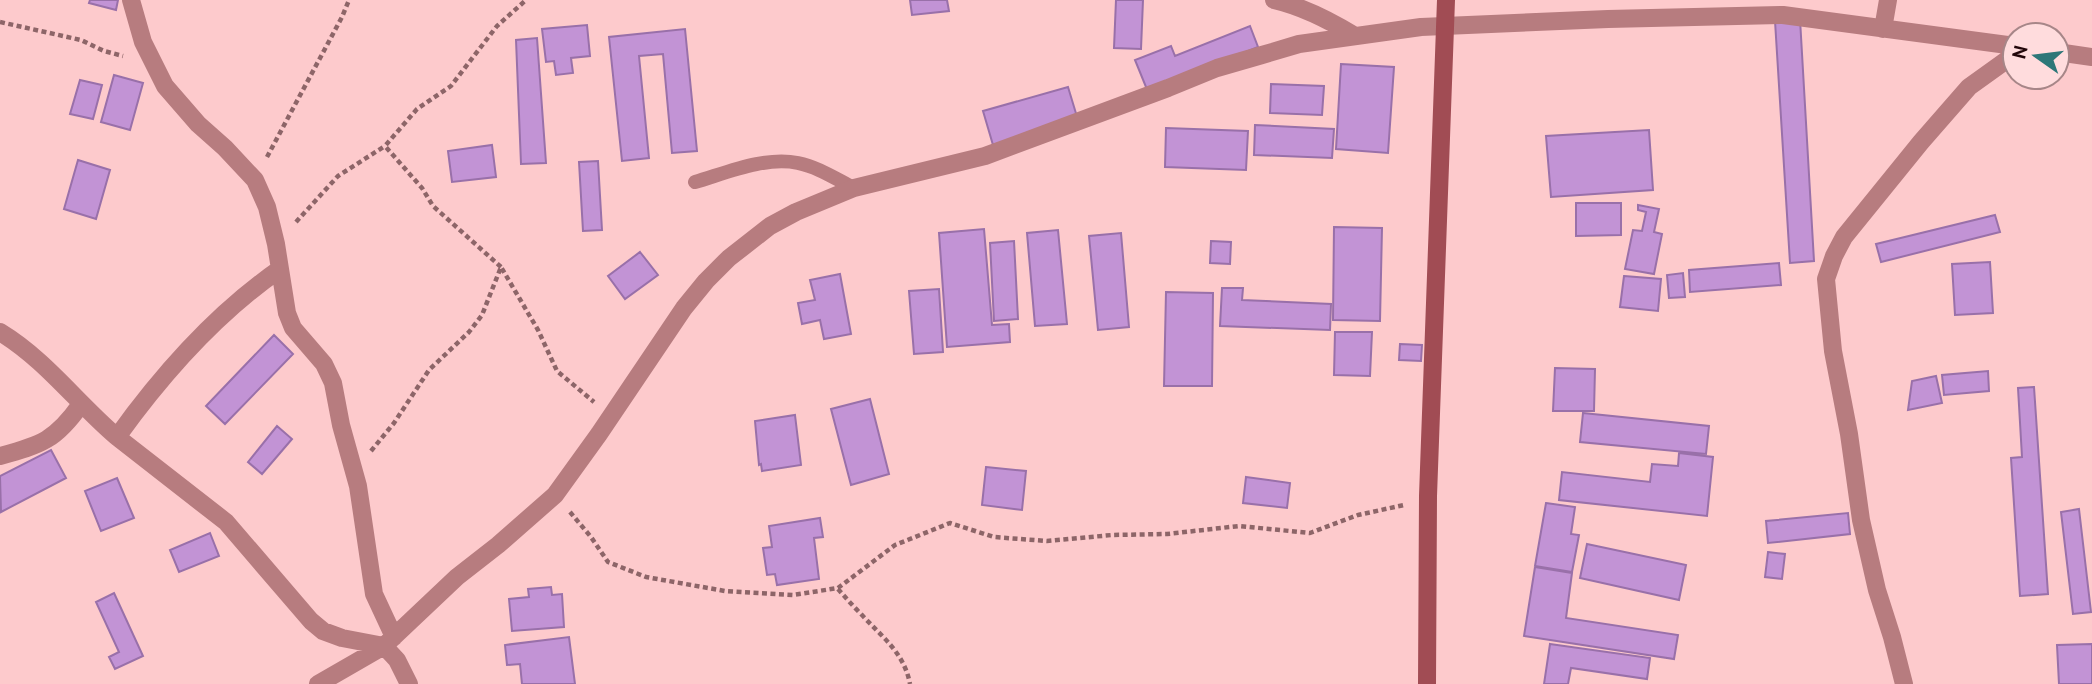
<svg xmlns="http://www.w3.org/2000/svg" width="2092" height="684" font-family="'PT Sans',sans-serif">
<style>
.building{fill:#c293d5;stroke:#9970a9;stroke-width:2}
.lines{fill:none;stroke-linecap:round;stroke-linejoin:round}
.path{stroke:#8d6568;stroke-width:4.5;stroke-dasharray:5 3.5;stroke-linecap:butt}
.lane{stroke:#b77c7f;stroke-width:14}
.street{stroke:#b77c7f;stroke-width:18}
.secondary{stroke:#a14c54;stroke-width:18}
</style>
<rect width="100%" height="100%" fill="#fdcacc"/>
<!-- building -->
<path class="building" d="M90 0H118L116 10 89 3Z
M910 0H947L949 11 912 15Z
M1116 0H1143L1141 49 1114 48Z
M1800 19 1814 261 1790 263 1775 21Z
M587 25 590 56 571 58 573 73 556 75 554 61 546 62 542 29Z
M1250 26 1258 47 1148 92 1135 60 1171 46 1175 56Z
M685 29 697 151 672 153 663 54 639 56 649 158 622 161 609 37Z
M537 38 546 163 521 164 516 40Z
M1341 64 1394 67 1388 153 1336 149Z
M114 75 143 83 130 130 101 122Z
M80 80 102 85 93 119 70 114Z
M1271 84 1324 86 1322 115 1270 113Z
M1068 87 1078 120 993 145 983 111Z
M1255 125 1334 129 1332 158 1254 155Z
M1166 128 1248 131 1246 170 1165 167Z
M1649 130 1653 190 1551 197 1546 136Z
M492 145 496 177 452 182 448 151Z
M78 160 110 170 96 219 64 209Z
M598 161 602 230 583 231 579 162Z
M1576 203H1621V235L1576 236Z
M1638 205 1659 209 1654 232 1662 234 1654 274 1625 269 1633 230 1642 231 1646 212 1638 210Z
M1995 215 2000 232 1881 262 1876 244Z
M1334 227 1382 228 1380 321 1333 320Z
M984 229 992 325 1009 324 1010 342 947 347 939 233Z
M1058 230 1067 324 1035 326 1027 233Z
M1121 233 1129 327 1098 330 1089 236Z
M1014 241 1018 319 994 321 990 243Z
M1211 241 1231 242 1230 264 1210 263Z
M640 252 658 275 625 299 608 276Z
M1990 262 1993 313 1955 315 1952 264Z
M1779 263 1781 285 1690 292 1689 270Z
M1683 273 1685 297 1669 298 1667 275Z
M840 274 851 334 824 339 820 320 802 324 798 303 815 300 810 280Z
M1624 276 1661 279 1658 311 1620 307Z
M1222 288H1243L1242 300 1331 304 1330 330 1220 326Z
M939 289 943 352 914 354 909 291Z
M1166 292 1213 293 1212 386H1164Z
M1335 332H1372L1370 376 1334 375Z
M274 335 293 354 225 424 206 406Z
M1400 344 1422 345 1421 361 1399 360Z
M1555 368 1595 369 1594 411H1553Z
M1988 371 1989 391 1944 395 1942 375Z
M1936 376 1942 403 1908 410 1912 381Z
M2034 387 2048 594 2020 596 2011 458 2022 457 2018 388Z
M870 399 889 474 851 485 831 409Z
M1583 413 1709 426 1706 454 1580 442Z
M795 415 801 465 762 471 761 464 759 465 755 421Z
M277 426 292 439 262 474 248 462Z
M51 450 66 478 1 512 0 476Z
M1679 453 1713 457 1707 516 1559 500 1562 472 1650 482 1652 464 1678 466Z
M986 467 1026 471 1022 510 982 505Z
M1246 477 1290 483 1287 508 1243 503Z
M117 478 134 518 101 531 85 491Z
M1546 503 1575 507 1571 534 1579 535 1572 572 1535 566Z
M2079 509 2091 612 2073 614 2061 512Z
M1848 513 1850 534 1768 543 1766 521Z
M820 518 823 537 814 538 819 579 777 585 775 574 767 575 763 548 772 547 769 526Z
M210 533 219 556 179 572 170 550Z
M1587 544 1686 565 1679 600 1580 578Z
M1768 552 1785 554 1782 579 1765 577Z
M1535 567 1572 573 1566 618 1678 635 1674 659 1524 636Z
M551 587 552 595 562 594 564 627 512 631 509 599 529 597 528 589Z
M114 593 143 656 115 669 109 657 119 652 96 602Z
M569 637 575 684H522L520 664 507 665 505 645Z
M1550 644 1650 658 1647 679 1571 668 1568 684H1544Z
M2092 644V684H2059L2057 645Z"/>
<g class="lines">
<!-- path -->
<path class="path" d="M0 22 81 40 104 51 123 56
M267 157 342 17 349 0
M296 222 338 176 385 146
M501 267 433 206 422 188 385 146 417 109 451 86 497 26 526 0
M371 451 394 423 429 370 469 332 482 315 501 267 538 330 557 371 594 402
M570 512 591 537 608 562 646 577 725 591 793 595 838 588 895 545 950 523 994 537 1047 541 1112 535 1167 534 1239 526 1310 533 1358 515 1404 505
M838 589C845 597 852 605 860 613 881 636 904 652 910 684"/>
<!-- lane -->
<path class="lane" d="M695 182C726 173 765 156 798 163 818 167 836 179 854 188"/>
<!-- street -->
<path class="street" d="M131 0 143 42 165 86 198 124 225 148 255 180 267 207 276 244 287 313 293 328 324 364 333 383 341 425 358 486 374 594 394 637
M1274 0C1304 7 1329 20 1355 36
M1883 29 1888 0
M2057 52 2092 57
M280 269C215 314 163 373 117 437L226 522 311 621 323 631 342 638 384 646 397 660 409 684
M0 332C46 360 76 402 117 437
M0 456C41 445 56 440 81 404
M318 684 384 646 457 577 498 545 555 495 599 434 684 308 706 281 729 258 770 226 796 212 854 188 985 156 1168 88 1217 68 1262 55 1299 44 1421 27 1608 19 1783 15 2015 46
M1904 684 1892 637 1877 590 1861 520 1849 434 1833 351 1826 279 1834 256 1844 237 1921 142 1969 87 2015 54"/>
<!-- secondary -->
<path class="secondary" d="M1427 684 1428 496 1446 0"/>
</g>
<!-- north arrow -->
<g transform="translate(2036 56) rotate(284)"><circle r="33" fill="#ffdcdd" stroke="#a78688" stroke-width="2"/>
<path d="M0-5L12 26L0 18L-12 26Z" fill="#2d7778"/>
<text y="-10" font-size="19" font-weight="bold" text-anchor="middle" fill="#220609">N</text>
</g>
</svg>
